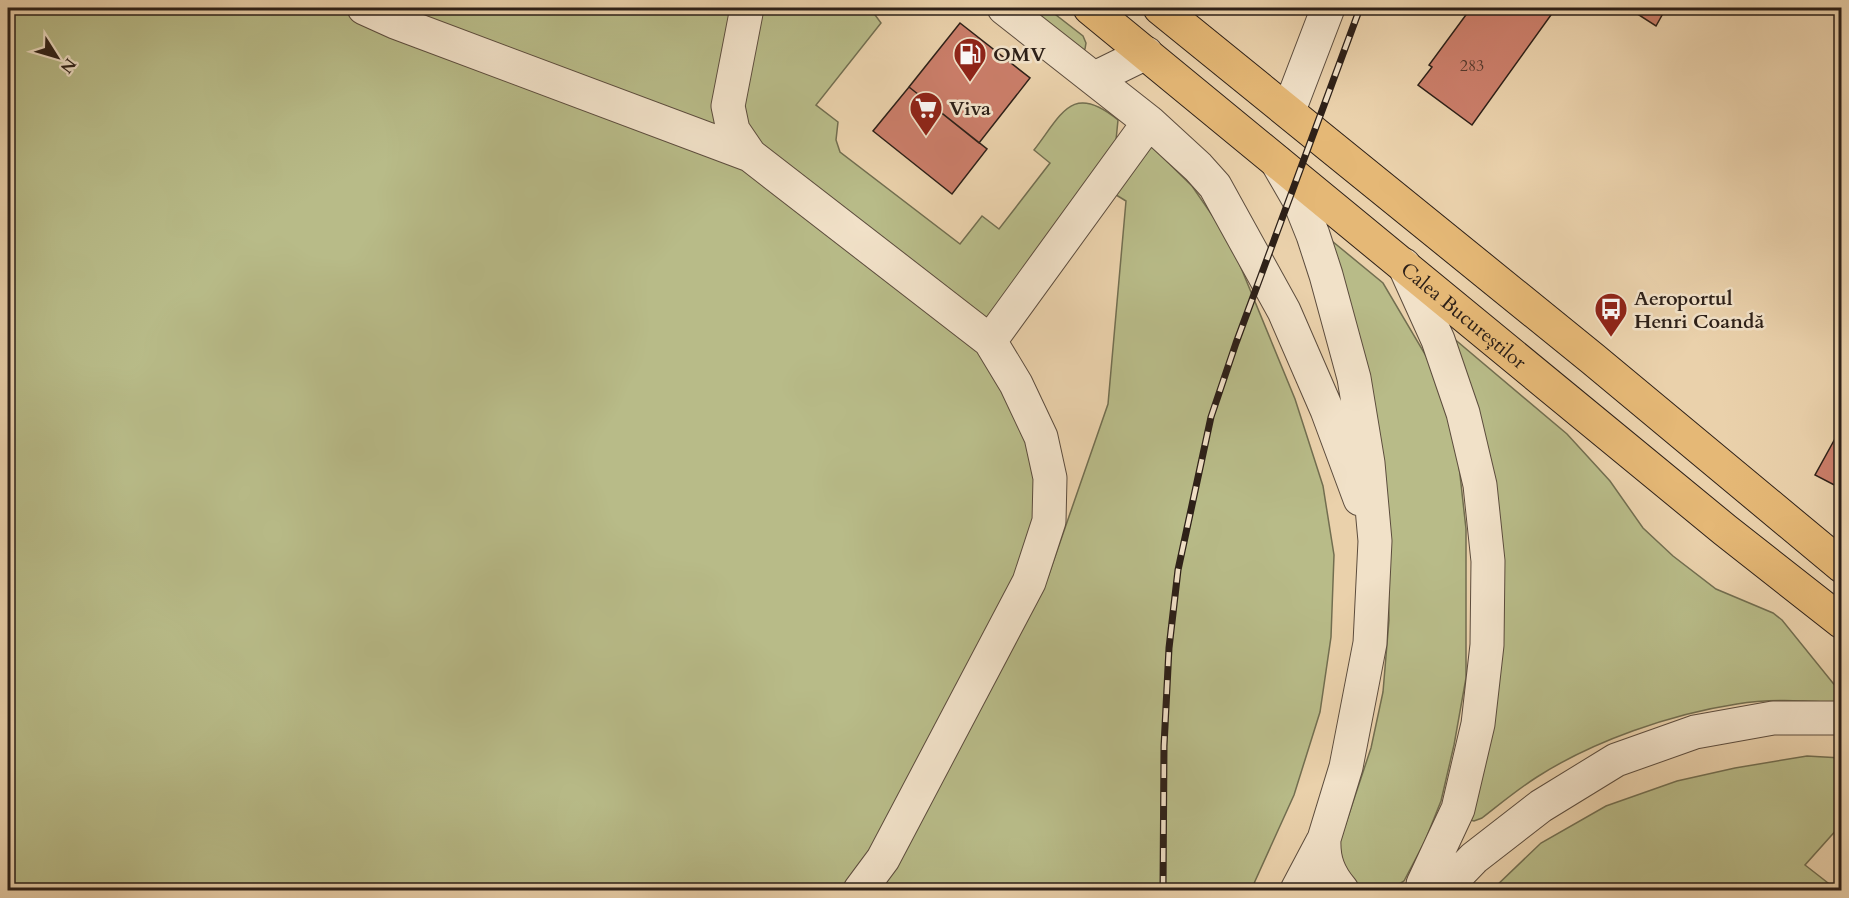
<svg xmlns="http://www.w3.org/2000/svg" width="1849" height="898" font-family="Cardo,serif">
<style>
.green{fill:#b8bb88;stroke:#726e50;stroke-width:1.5}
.building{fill:#cb7e6a;stroke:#2d2018;stroke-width:1.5}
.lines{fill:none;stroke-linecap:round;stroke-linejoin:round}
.minor-casing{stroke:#5c4c3d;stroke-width:35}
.highway-casing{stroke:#2d2018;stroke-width:35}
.path{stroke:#2d2018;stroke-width:4;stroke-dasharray:1.5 3;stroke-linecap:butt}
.minor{stroke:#f1e1c8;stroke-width:33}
.highway{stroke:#e5b876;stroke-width:33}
.rail-casing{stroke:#2d2018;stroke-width:7}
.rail{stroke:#f1e1c8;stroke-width:4.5;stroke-dasharray:14;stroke-linecap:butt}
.labels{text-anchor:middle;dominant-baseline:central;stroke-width:5;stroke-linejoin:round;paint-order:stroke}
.number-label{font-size:16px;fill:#54382c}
.poi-label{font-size:20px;font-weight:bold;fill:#2d2018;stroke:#f1e1c8;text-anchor:start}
.street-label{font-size:20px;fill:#2d2018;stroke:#f1e1c8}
</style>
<rect width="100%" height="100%" fill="#ead1ab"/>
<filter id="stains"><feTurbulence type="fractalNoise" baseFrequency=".00333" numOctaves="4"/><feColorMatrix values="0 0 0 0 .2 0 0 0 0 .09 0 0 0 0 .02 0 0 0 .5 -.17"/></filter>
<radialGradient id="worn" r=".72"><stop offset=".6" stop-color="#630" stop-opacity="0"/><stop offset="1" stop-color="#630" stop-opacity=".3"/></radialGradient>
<!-- green -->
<path class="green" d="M8 8H346L369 22 748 168 960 329 996 370 1041 475 1037 536 850 890H8Z
M380 8H737L729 141Z
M755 8H870L881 23 816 105 838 122 836 140 840 152 960 244 982 216 999 229 1050 163 1034 150C1062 114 1072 82 1118 120L1115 150 993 316 979 324 739 126Z
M1015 8H1047L1083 36 1086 43 1085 49 1080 54Z
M1145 140 1192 186 1230 241 1295 399 1323 486 1334 555 1331 637 1320 712 1294 795 1251 890H877L1048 577 1108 404 1126 201 1108 190Z
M1332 241 1383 283 1432 366 1457 448 1466 529V678L1454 745 1441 801 1425 841 1404 881 1390 890H1355L1336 853 1371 748 1383 692 1389 620 1387 498Z
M1439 326 1567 434 1610 481 1643 528 1673 556 1716 589 1773 613 1782 620 1841 693V703C1807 701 1772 698 1737 704 1671 714 1593 741 1537 777 1518 789 1500 804 1482 818L1474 821 1465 819 1496 561Z
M1807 756 1841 758V828L1839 827 1805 865 1837 890H1492L1541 843 1606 806 1677 781 1735 768Z"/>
<!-- building -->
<path class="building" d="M1471 8H1556L1472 125 1418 85 1432 67 1429 65Z
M1628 8H1666L1656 26Z
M960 23 1030 78 979 143 909 87Z
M909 87 987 149 952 194 873 131Z
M1842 426V489L1815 475Z"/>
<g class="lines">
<!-- minor casing -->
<g class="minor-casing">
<path id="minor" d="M364 8 395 22 750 155
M747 8 728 106 733 130 750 155 990 341 1016 384 1041 437 1050 478 1049 521 1029 582 883 859 860 890
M1004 8 1149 122 1198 167 1215 186 1284 311 1327 410 1360 499
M1095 78 1146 53
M1289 110 1328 8
M1277 162 1299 200 1313 235 1326 275 1354 378 1368 463 1375 541 1370 643 1346 767 1324 839 1297 890
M1404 265 1438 340 1463 413 1480 485 1488 561 1487 645 1478 724 1458 809 1423 884
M990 341 1149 122
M1324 839C1323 860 1329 875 1342 890
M1443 890 1474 858 1541 806 1616 760 1695 732 1773 718H1842"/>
</g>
<!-- highway casing -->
<g class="highway-casing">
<g id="highway">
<path id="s1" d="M1090 8 1725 530 1842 622"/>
<path d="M1160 8 1593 359 1842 566"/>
</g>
</g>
<!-- path -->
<path class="path" d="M1840 672 1842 674"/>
<!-- minor -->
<use href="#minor" class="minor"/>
<!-- highway -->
<use href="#highway" class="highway"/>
<!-- rail casing -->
<g class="rail-casing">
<path id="rail" d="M1163 890 1164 746 1169 648 1178 570 1211 417 1236 343 1360 8"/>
</g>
<!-- rail -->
<use href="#rail" class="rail"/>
</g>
<!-- icons -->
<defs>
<g id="fuel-pin" transform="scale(1.725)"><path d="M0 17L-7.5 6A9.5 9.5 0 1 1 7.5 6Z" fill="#8f2418" stroke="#f1e1c8"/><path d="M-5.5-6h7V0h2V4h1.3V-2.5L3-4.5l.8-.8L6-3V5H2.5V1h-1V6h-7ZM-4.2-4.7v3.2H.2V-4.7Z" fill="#fff"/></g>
<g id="supermarket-pin" transform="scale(1.725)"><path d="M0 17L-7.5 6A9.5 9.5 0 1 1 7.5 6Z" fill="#8f2418" stroke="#f1e1c8"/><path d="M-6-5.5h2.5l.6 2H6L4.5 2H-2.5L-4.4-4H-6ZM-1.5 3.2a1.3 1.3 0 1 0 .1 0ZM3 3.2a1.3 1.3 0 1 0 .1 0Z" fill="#fff"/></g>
<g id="bus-pin" transform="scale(1.725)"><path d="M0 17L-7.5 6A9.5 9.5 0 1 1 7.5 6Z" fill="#8f2418" stroke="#f1e1c8"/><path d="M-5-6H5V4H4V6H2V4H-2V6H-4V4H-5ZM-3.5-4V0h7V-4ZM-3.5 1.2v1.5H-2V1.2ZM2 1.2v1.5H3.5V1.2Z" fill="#fff"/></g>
</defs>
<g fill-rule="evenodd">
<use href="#fuel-pin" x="970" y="54"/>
<use href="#supermarket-pin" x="926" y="108"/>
<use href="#bus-pin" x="1611" y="309"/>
</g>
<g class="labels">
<!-- number labels -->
<g class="number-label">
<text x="1472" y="66">283</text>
</g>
<!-- poi labels -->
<g class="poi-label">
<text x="993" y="54">OMV</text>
<text x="949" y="108">Viva</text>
<text x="1634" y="298">Aeroportul<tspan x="1634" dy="23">Henri Coandă</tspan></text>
</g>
<!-- street labels -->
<g class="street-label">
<text stroke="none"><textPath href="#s1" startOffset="484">Calea Bucureștilor</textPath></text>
</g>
</g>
<!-- margin -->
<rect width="1849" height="898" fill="none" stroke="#ead1ab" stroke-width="30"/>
<rect x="9" y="9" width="1831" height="880" fill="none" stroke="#2d2018" stroke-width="3"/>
<rect x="15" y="15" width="1819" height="868" fill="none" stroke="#2d2018" stroke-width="1.5"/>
<!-- north arrow -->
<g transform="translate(57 57) rotate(127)" stroke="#f1e1c8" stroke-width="4.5" paint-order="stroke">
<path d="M0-4.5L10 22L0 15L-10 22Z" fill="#2d2018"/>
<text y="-9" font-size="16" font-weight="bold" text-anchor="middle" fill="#2d2018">N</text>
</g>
<rect width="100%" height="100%" filter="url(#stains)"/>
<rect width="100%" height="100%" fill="url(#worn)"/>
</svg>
